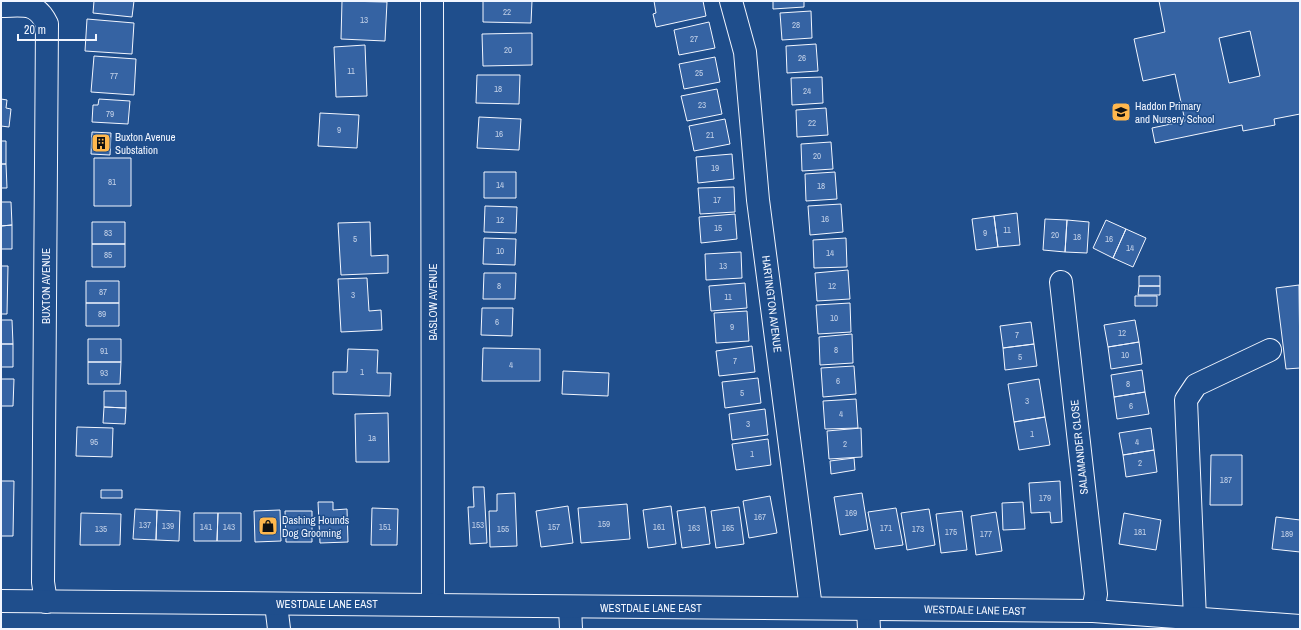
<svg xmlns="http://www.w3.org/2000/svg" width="1301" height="630" font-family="'Archivo Narrow',sans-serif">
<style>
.building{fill:#3563a3;stroke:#f2f6ff;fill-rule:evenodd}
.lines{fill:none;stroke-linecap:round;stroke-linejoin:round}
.street-casing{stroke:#f2f6ff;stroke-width:24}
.secondary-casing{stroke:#f2f6ff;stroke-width:24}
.street{stroke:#1f4e8c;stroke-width:22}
.secondary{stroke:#1f4e8c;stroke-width:22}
.labels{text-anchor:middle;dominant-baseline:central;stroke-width:3;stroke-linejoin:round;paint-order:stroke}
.number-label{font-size:9px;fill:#c3d1e8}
.poi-label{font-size:11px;fill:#f2f6ff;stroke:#1f4e8c;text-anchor:start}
.street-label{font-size:11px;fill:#f2f6ff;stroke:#1f4e8c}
</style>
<rect width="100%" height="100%" fill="#1f4e8c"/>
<!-- building -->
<path class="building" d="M94 1H134L132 17 93 13Z
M342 1 387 2 385 41 341 39Z
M483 1H532L531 23 483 22Z
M654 1H703L706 16 656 27 653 14 656 13Z
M773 1H804V7L773 9Z
M1159 1H1300V114L1274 119 1275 125 1243 131 1242 125 1155 143 1152 128 1185 121 1175 74 1143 81 1134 39 1165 32ZM1250 31 1260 76 1229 83 1219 38Z
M811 11 812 38 782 40 780 13Z
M87 19 134 23 132 54 85 51Z
M709 22 715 48 679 55 674 30Z
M532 33V65L483 66 482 34Z
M816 44 818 71 787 73 786 46Z
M365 45 367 96 336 97 334 47Z
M94 56 136 59 134 95 91 92Z
M715 57 720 82 684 89 679 64Z
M477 75H520L519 104 476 103Z
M822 77 823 103 792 105 791 78Z
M717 89 722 114 687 121 681 96Z
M1 99 7 100 6 108 11 109 9 127 1 126Z
M99 99 130 101 128 124 92 122 93 105H98Z
M826 108 828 135 797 137 796 110Z
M320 113 359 115 357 148 318 146Z
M479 117 521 119 519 150 477 148Z
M725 119 730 144 694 151 689 126Z
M92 132 111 133 110 155 91 154Z
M1 141H6V164H1Z
M831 142 833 169 802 171 801 144Z
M732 154 734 179 698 183 696 157Z
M94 158H131V206H94Z
M1 164H6L7 188H1Z
M484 172H516V198H484Z
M835 172 837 199 806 201 805 174Z
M734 187 735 212 700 214 698 188Z
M1 202H11L12 225 1 226Z
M841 204 843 232 810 235 808 206Z
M485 206 517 207 516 233 484 232Z
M1017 213 1020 245 998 247 994 216Z
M735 214 737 239 701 243 699 217Z
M994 216 998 247 976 250 972 219Z
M1045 219 1067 220 1065 252 1043 250Z
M1067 220 1089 222 1087 253 1065 252Z
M1106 220 1126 229 1113 258 1093 248Z
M92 222H125V244H92Z
M370 222 371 256 388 255V273L341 275 338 223Z
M12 225V249H1V226Z
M1126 229 1146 238 1133 267 1113 258Z
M484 238 516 239 515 265 483 264Z
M846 238 847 267 814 268 813 240Z
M92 244H125V267H92Z
M741 252 742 278 706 280 705 254Z
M1 266H8L7 314H1Z
M848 270 850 299 817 301 815 273Z
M484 273H516L515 299H483Z
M1139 276H1160V286H1139Z
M367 278 369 311 381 310 382 330 341 332 338 279Z
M86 281H119V303H86Z
M745 283 747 308 711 311 709 286Z
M1299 285 1300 368 1286 369 1276 288Z
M1139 286H1160V295H1138Z
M1135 296H1157V306H1135Z
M86 303H119V326H86Z
M850 303 851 332 818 334 816 305Z
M482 308H513L512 336 481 335Z
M747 311 749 341 716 343 714 313Z
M1 320H12L13 344H1Z
M1135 320 1139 342 1108 347 1104 325Z
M1031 322 1034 344 1003 348 1000 326Z
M852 334 853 363 820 365 819 337Z
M88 339H121V362H88Z
M1139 342 1142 364 1111 369 1108 347Z
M1 344H13V367H1Z
M1034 344 1037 366 1005 370 1003 348Z
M752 346 755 372 719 376 716 351Z
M483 348 540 349V381H482Z
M348 349 378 350 377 373H391L390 396 333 394V372H347Z
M88 362H121L120 384H88Z
M854 366 856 394 823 397 821 368Z
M1142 370 1145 392 1114 397 1111 375Z
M563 371 609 373 608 396 562 394Z
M758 378 761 403 725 408 722 382Z
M1 379H14L13 406H1Z
M1039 379 1045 417 1014 422 1008 384Z
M104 391H126V408L104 407Z
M1145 392 1149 414 1117 419 1114 397Z
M856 399 858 428 825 429 823 401Z
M104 407 126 408 125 424 103 423Z
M765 409 768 435 732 440 729 414Z
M388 413 389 462H356L355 414Z
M1045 417 1050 445 1019 450 1014 422Z
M77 427 113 428 112 457 76 456Z
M861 428 862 457 829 459 827 431Z
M1151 428 1154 450 1123 455 1119 433Z
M768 439 771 465 736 470 732 444Z
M1154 450 1157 472 1126 477 1123 455Z
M1211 455H1242V505H1210Z
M854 458 855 470 831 474 830 461Z
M1 481H14L13 536H1Z
M1060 481 1062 522 1051 523 1050 512 1031 513 1029 483Z
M473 487H484L487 543 470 544 468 507H474Z
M101 490H122V498H101Z
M515 493 517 546 490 547 489 511H497V494Z
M862 493 868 530 840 535 834 497Z
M770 496 777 533 749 538 743 501Z
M318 502H333V510L347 509 348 542 320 543Z
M1023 502 1025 529 1003 530 1002 503Z
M627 504 630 539 581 543 578 508Z
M568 506 573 543 541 547 536 511Z
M671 506 676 544 648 548 643 510Z
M705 507 710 544 682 548 677 511Z
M739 507 744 544 716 548 711 511Z
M372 508 398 509 397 545H371Z
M896 508 903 545 875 549 868 512Z
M135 509 157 510 156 540 133 539Z
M929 509 935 545 907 550 901 513Z
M157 510 180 511 179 541 156 540Z
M280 510 281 541 255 542 254 511Z
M285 511H312V542H286Z
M962 511 967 550 941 553 936 514Z
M996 512 1002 551 976 555 971 516Z
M81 513 121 514 120 545H80Z
M194 513H218L217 541H194Z
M218 513H241V541H217Z
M1124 513 1161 520 1156 550 1119 544Z
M1276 517 1300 520V552L1272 549Z"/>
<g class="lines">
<!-- street casing -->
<g class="street-casing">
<path id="street" d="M432 1 433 604
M731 1 745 52 758 200 811 608
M1 6C23 6 36 1 47 24L43 582 46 602
M1061 282 1096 594 1093 611
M276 604 279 629
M570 607 571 629
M868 609 869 629
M1195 619 1186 400 1196 385 1270 350"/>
</g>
<!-- secondary casing -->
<g class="secondary-casing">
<path id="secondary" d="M1 601 1093 611 1300 626"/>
</g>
<!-- street -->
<use href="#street" class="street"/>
<!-- secondary -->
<use href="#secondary" class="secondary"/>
</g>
<!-- icons -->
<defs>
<g id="school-square" transform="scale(1)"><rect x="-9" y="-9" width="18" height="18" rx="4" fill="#ffb74d" stroke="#1f4e8c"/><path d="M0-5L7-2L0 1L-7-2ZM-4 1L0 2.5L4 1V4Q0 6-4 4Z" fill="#111"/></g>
<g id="building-square" transform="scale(1)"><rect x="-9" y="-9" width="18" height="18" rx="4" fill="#ffb74d" stroke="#1f4e8c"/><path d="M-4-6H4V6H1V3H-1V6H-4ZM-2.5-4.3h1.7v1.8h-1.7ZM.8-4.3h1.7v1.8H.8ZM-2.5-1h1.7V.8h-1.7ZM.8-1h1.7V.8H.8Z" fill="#111"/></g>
<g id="shop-square" transform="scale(1)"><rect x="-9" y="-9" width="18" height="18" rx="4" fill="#ffb74d" stroke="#1f4e8c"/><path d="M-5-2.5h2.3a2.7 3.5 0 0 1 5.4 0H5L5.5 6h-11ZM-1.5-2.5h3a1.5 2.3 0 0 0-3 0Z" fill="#111"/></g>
</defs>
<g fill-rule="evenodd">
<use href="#school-square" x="1121" y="112"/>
<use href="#building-square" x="101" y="143"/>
<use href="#shop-square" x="268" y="526"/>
</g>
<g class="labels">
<!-- number labels -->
<g class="number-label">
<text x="507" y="12">22</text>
<text x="364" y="20">13</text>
<text x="796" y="25">28</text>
<text x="694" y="39">27</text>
<text x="508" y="50">20</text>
<text x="802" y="58">26</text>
<text x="351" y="71">11</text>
<text x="699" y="73">25</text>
<text x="114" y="76">77</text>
<text x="498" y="89">18</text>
<text x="807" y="91">24</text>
<text x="702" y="105">23</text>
<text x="110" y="114">79</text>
<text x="812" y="123">22</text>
<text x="339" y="130">9</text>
<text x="499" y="134">16</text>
<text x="710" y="135">21</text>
<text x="817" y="156">20</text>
<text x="715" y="168">19</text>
<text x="112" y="182">81</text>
<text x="500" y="185">14</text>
<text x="821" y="186">18</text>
<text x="717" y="200">17</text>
<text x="825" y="219">16</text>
<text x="500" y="220">12</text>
<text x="718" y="228">15</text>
<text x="1007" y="230">11</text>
<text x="108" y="233">83</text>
<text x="985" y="233">9</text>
<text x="1055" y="235">20</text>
<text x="1077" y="237">18</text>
<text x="355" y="239">5</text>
<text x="1109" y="239">16</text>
<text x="1130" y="248">14</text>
<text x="500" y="251">10</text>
<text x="830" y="253">14</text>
<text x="108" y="255">85</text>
<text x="723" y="266">13</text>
<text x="499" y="286">8</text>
<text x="832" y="286">12</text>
<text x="103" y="292">87</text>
<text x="353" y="295">3</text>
<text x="728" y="297">11</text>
<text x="102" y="314">89</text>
<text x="834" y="318">10</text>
<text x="497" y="322">6</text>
<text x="732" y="327">9</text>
<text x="1122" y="333">12</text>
<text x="1017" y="335">7</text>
<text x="836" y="350">8</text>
<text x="104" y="351">91</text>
<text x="1125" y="355">10</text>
<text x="1020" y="357">5</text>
<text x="735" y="361">7</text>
<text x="511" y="365">4</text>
<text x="362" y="372">1</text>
<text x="104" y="373">93</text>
<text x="838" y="381">6</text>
<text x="1128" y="384">8</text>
<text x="742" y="393">5</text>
<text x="1027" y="401">3</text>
<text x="1131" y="406">6</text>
<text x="841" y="414">4</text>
<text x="748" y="424">3</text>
<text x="1032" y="434">1</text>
<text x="372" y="438">1a</text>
<text x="94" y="442">95</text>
<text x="1137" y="442">4</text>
<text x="845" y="444">2</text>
<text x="752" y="454">1</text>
<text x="1140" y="463">2</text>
<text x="1226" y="480">187</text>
<text x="1045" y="498">179</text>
<text x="851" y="513">169</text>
<text x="760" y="517">167</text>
<text x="604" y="524">159</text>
<text x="145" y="525">137</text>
<text x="478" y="525">153</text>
<text x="168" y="526">139</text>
<text x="206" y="527">141</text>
<text x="229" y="527">143</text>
<text x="385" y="527">151</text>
<text x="554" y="527">157</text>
<text x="659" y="527">161</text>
<text x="694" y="528">163</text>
<text x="728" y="528">165</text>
<text x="886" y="528">171</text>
<text x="101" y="529">135</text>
<text x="503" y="529">155</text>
<text x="918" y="529">173</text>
<text x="951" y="532">175</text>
<text x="1140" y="532">181</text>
<text x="986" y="534">177</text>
<text x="1287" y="534">189</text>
</g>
<!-- poi labels -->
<g class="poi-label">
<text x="1135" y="106">Haddon Primary<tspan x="1135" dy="13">and Nursery School</tspan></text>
<text x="115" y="137">Buxton Avenue<tspan x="115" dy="13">Substation</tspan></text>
<text x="282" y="520">Dashing Hounds<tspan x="282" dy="13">Dog Grooming</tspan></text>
</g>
<!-- street labels -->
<g class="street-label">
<text transform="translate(46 286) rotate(-90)">BUXTON AVENUE</text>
<text transform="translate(433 302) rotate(-90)">BASLOW AVENUE</text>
<text transform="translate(772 304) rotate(83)">HARTINGTON AVENUE</text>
<text transform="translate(1079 447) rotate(-96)">SALAMANDER CLOSE</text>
<text x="327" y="604">WESTDALE LANE EAST</text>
<text x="651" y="608">WESTDALE LANE EAST</text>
<text transform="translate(975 610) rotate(1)">WESTDALE LANE EAST</text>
</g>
</g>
<!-- border -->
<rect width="1301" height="630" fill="none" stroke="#f2f6ff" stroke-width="4"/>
<!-- scale -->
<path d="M18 34v6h78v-6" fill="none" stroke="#f2f6ff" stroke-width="2"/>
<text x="24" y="34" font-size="12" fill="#f2f6ff" stroke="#1f4e8c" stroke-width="3" paint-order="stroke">20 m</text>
</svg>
